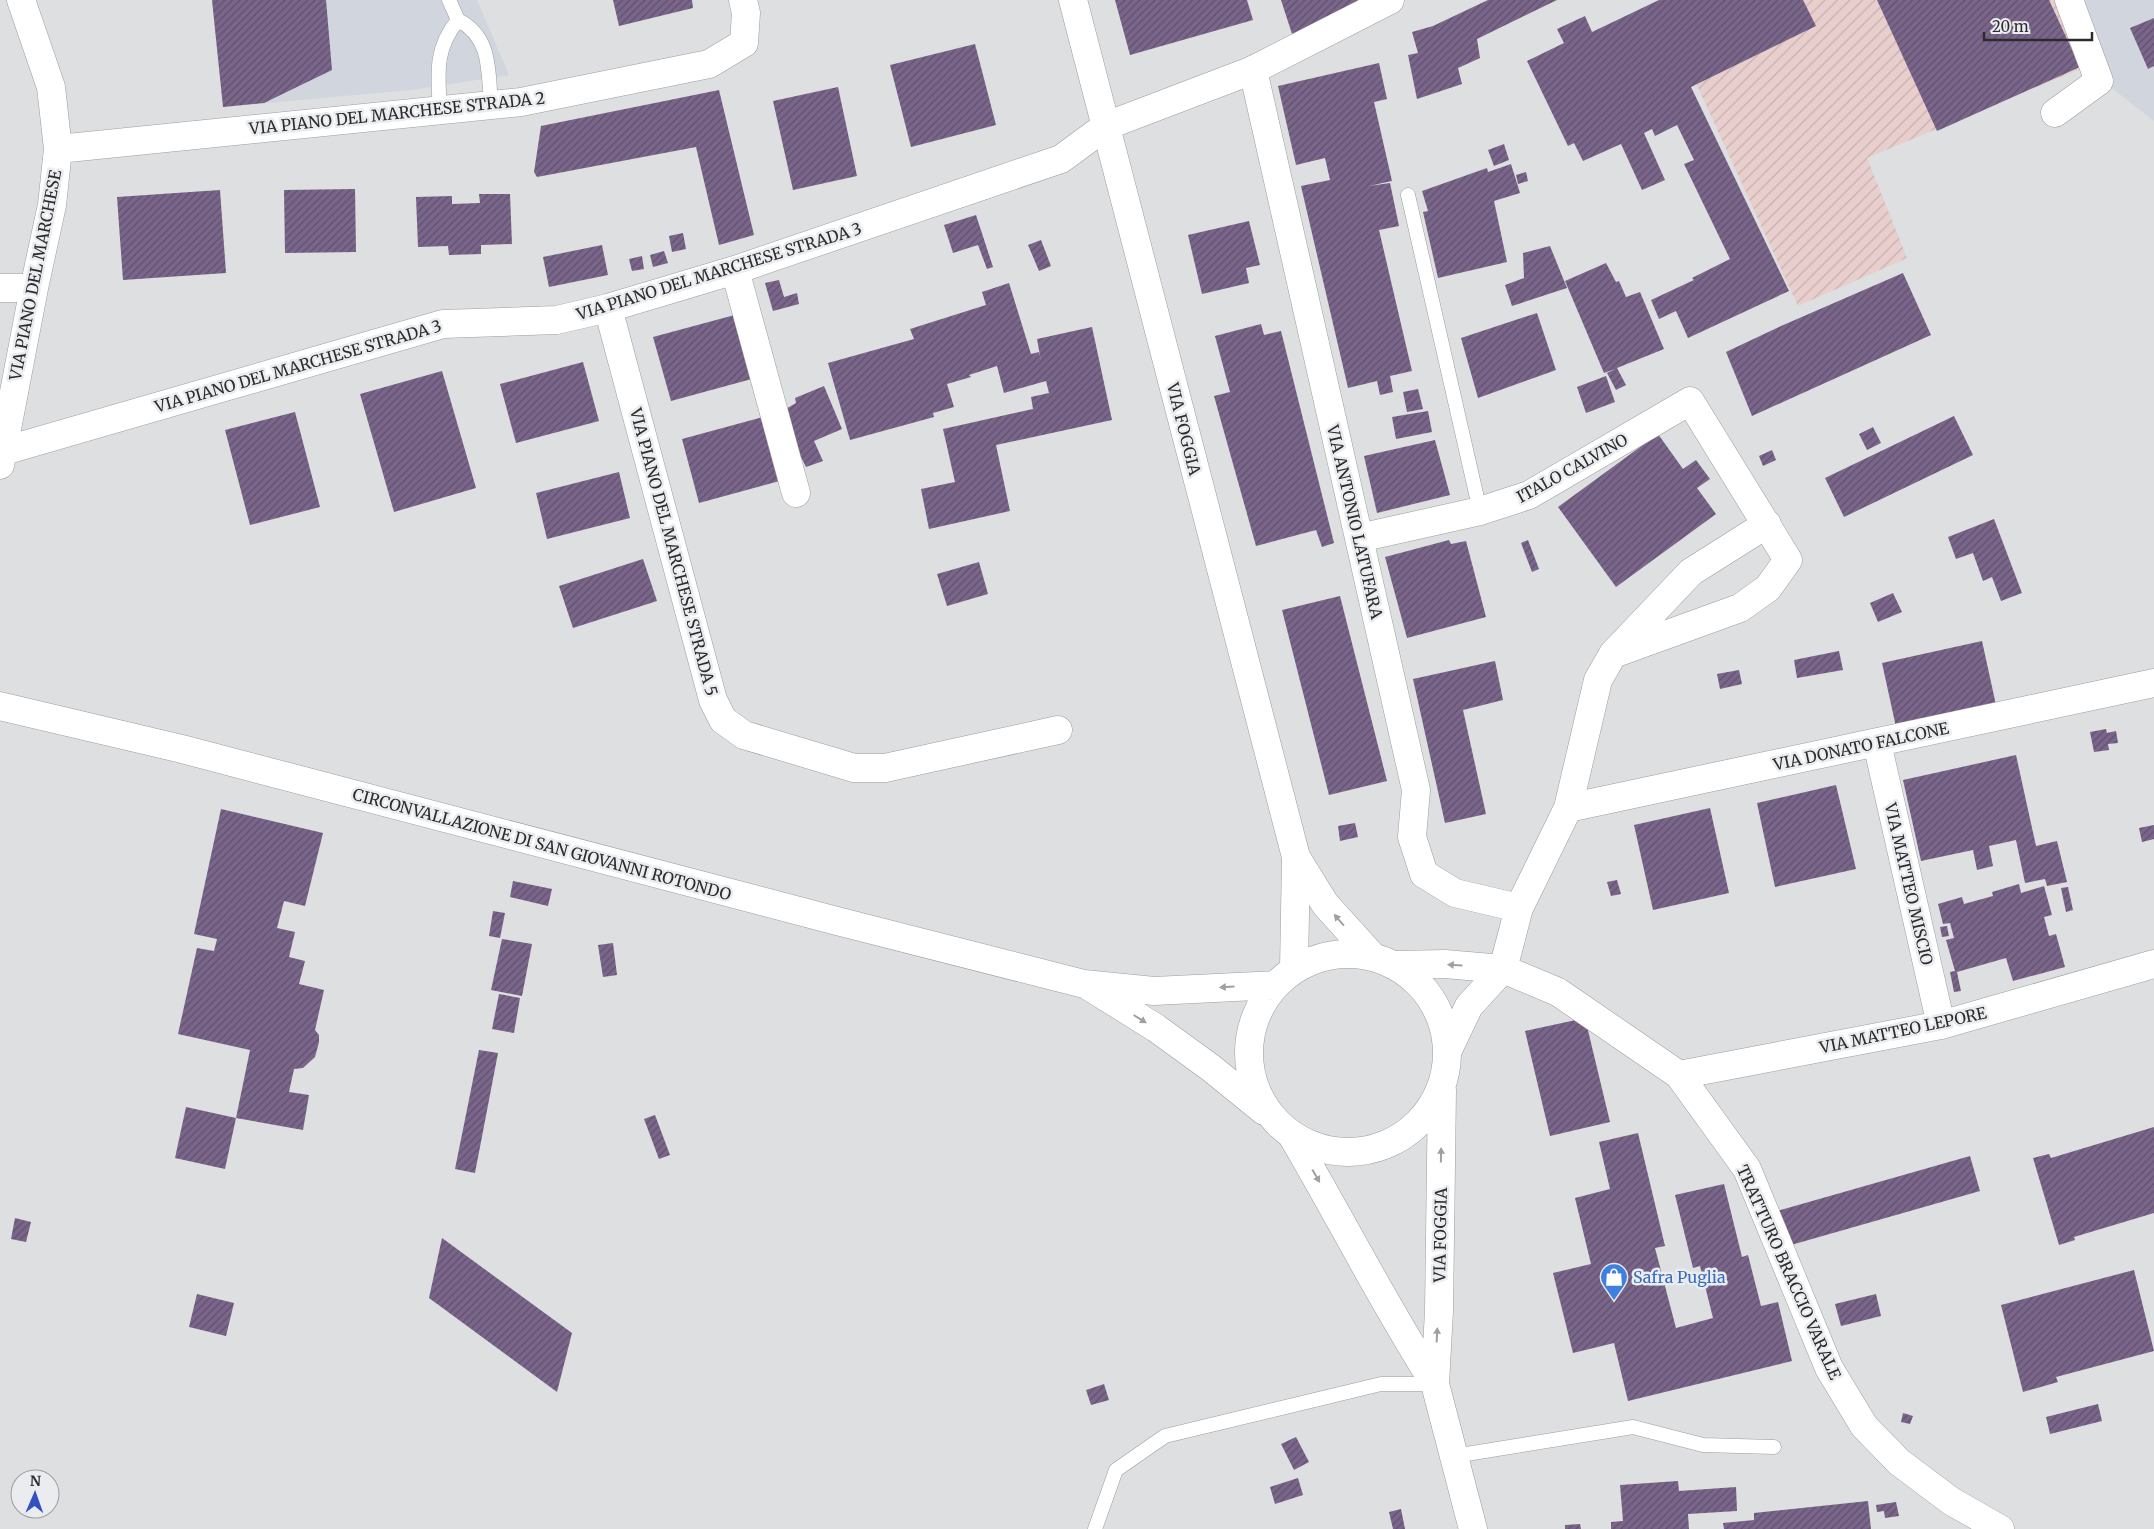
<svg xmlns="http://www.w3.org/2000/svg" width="2154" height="1529" font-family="Merriweather,serif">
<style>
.built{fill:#d0d5de}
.industrial{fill:url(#industrial-furrows)}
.building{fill:url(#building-hatch)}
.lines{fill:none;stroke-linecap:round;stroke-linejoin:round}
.service-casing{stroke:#9c9da0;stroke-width:15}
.minor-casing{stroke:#9c9da0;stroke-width:29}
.tertiary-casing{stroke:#9c9da0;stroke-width:29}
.secondary-casing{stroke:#9c9da0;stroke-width:29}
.service{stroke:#fff;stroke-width:14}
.minor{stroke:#fff;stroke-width:28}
.tertiary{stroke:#fff;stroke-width:28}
.secondary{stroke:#fff;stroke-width:28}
.oneway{fill:#a0a0a0}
.labels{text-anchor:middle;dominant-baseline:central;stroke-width:5;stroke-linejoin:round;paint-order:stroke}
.street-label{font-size:16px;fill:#2c2c2d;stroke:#eaecef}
.shop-label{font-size:16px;fill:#366cbe;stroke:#eaecef;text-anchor:start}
</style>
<defs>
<pattern id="industrial-furrows" width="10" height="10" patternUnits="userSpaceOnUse" patternTransform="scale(1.25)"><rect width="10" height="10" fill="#e8cecc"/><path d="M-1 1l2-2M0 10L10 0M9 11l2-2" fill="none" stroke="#c7b1b0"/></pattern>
<pattern id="building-hatch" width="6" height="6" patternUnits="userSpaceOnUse" patternTransform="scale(1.25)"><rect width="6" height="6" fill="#7b668b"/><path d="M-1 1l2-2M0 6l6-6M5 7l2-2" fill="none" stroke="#60506c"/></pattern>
</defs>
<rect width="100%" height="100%" fill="#dddfe1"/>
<!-- built -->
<path class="built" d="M212 0H477L509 75 411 90 223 107Z
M2056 0H2154V121L2085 67Z"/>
<!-- industrial -->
<path class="industrial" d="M1658 0H2056L2085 67 1867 158 1907 258 1798 306Z"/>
<!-- building -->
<path class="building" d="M212 0H326L332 70 264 103 223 107Z
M613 0H692L693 8 619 26Z
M1115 0H1247L1253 20 1130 55Z
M1281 0H1357L1361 9 1293 37Z
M1488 0H1557L1477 39 1480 58 1458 68 1462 84 1417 99 1408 55 1418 53 1412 32 1433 26Z
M1659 0H1803L1816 26 1691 87 1789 291 1688 338 1676 311 1659 319 1651 300 1694 280 1692 278 1730 259 1684 164 1694 160 1677 125 1655 136 1652 129 1644 133 1665 180 1642 190 1621 144 1583 161 1574 143 1568 146 1527 61 1564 43 1557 29 1585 16 1592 32Z
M1877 0H2049L2080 67 1937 131Z
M2154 18V66L2148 69 2130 28Z
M975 44 996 125 911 147 890 65Z
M1379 63 1387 99 1374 102 1392 181 1369 186 1390 183 1399 226 1379 230 1412 371 1390 376 1393 392 1380 395 1377 381 1348 388 1301 186 1330 180 1325 158 1296 165 1278 86Z
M838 87 857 176 793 190 773 101Z
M719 90 754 235 719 245 696 147 537 177 534 172 541 126Z
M1504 144 1509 160 1494 166 1488 150Z
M1511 164 1520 193 1494 201 1507 262 1438 278 1423 212 1428 211 1422 191 1487 168 1488 172Z
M1526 172 1528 181 1518 184 1516 175Z
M355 189 356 252 285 253 284 190Z
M220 190 226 273 123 280 117 197Z
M479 194H510L512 244 481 245V254L449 255 448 246 418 247 416 197 452 196V204L480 203Z
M976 215 993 267 987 269 978 245 953 253 944 225Z
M1249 221 1260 265 1246 268 1249 283 1202 294 1188 235Z
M683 233 686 249 672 252 669 236Z
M1041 240 1051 266 1039 271 1028 245Z
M602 245 608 275 549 287 543 257Z
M1550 246 1567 288 1512 306 1505 285 1524 278 1523 253Z
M664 251 668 263 653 267 650 255Z
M642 256 644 269 632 271 629 259Z
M1606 263 1616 282 1619 281 1626 297 1640 292 1664 349 1617 368 1626 385 1616 390 1607 373 1615 369 1604 373 1565 281Z
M1903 273 1931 335 1752 416 1726 352 1781 326Z
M779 280 784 297 797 293 799 304 773 311 765 283Z
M1009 283 1031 354 1039 352 1041 361 1037 339 1092 327 1112 420 996 445 1010 511 929 529 921 489 955 482 943 429 1033 409 1031 397 1049 393 1046 381 1004 393 997 366 969 375 971 377 947 384 954 407 933 413 934 417 850 440 828 363 914 339 910 329 986 305 982 292Z
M742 313 759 377 671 401 653 337Z
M1537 313 1556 370 1478 398 1461 338Z
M1261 324 1264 335 1281 331 1334 543 1322 547 1316 530 1256 546 1214 396 1230 392 1215 336Z
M583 362 599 421 516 443 500 384Z
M442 371 476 488 394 512 360 394Z
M1606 376 1615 402 1586 413 1577 387Z
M824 386 842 429 814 441 823 461 806 467 779 413 796 403 795 398Z
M1418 389 1423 409 1407 412 1403 392Z
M1428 411 1432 432 1396 439 1392 417Z
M295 412 320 507 250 525 225 430Z
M770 415 787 479 699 503 682 439Z
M1954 416 1973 455 1844 517 1825 478Z
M1873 427 1881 443 1867 450 1859 434Z
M1658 434 1683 469 1696 460 1710 479 1697 488 1716 514 1616 587 1558 507Z
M1435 440 1450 495 1377 513 1364 456Z
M1772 450 1776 460 1763 466 1759 456Z
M619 472 630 518 547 539 536 493Z
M1994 519 2022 593 2001 601 1992 577 1983 581 1973 553 1956 559 1948 537Z
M1449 540 1451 544 1466 541 1486 617 1407 638 1385 557Z
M1528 540 1539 569 1532 572 1521 543Z
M643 559 657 601 573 628 559 586Z
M979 562 988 594 947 606 937 574Z
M1893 593 1902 612 1878 622 1870 603Z
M1340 596 1387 781 1329 795 1282 610Z
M1982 641 1996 705 1896 727 1882 663Z
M1839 651 1843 670 1797 678 1794 660Z
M1495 661 1503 700 1463 710 1486 814 1445 823 1413 679Z
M1739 670 1742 684 1720 689 1717 674Z
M2106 729 2107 733 2116 731 2118 743 2108 744 2109 750 2094 752 2090 732Z
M2016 755 2036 846 2057 841 2067 882 2047 886 2045 879 2025 883 2016 840 1989 846 1993 866 1977 870 1973 850 1921 861 1903 780Z
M1836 785 1856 869 1775 887 1757 803Z
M1710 808 1729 893 1653 910 1634 825Z
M221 809 323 833 305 906 284 901 277 928 295 932 289 957 305 961 299 984 324 990 315 1030 319 1035V1042L315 1057 303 1068 294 1069 289 1092 309 1095 303 1130 236 1118 250 1050 178 1034 197 948 214 951 217 939 194 934Z
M1355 823 1358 837 1340 841 1338 826Z
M2154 825V839L2142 842 2139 828Z
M1617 880 1621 894 1611 896 1607 882Z
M513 881 552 889 548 906 510 897Z
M2019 884 2021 893 2044 886 2052 915 2044 917 2049 936 2056 934 2065 967 2013 981 2006 958 1957 972 1961 991 1954 992 1950 972 1955 971 1946 940 1954 938 1950 923 1943 924 1938 904 1962 897 1964 904 1993 896 1992 892Z
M2068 887 2073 910 2066 912 2061 888Z
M493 911 505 913 500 938 489 936Z
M1947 926 1949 936 1942 937 1940 927Z
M502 939 532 944 522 996 491 990Z
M613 943 617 975 603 977 598 945Z
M499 994 520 998 514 1033 492 1029Z
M1585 1018 1610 1122 1550 1136 1525 1031Z
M479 1050 498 1053 475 1173 455 1169Z
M186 1107 236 1118 225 1169 175 1158Z
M655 1115 670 1155 659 1159 644 1119Z
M2154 1127V1213L2074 1237 2075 1240 2059 1245 2033 1158 2049 1154 2051 1158Z
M1638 1133 1665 1246 1655 1248 1676 1328 1713 1318 1700 1266 1693 1268 1675 1195 1724 1184 1742 1257 1748 1255 1761 1306 1778 1302 1792 1361 1628 1401 1614 1343 1573 1353 1553 1273 1591 1264 1575 1198 1610 1189 1599 1142Z
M1970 1156 1980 1191 1791 1245 1774 1212Z
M15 1218 31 1222 26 1242 11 1239Z
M442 1238 572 1333 557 1392 429 1298Z
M2134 1270 2154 1351 2056 1377 2058 1382 2023 1392 2001 1305Z
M197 1294 234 1303 226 1336 189 1327Z
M1876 1294 1881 1316 1841 1326 1835 1304Z
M1104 1384 1109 1400 1091 1405 1086 1390Z
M2098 1404 2102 1421 2050 1434 2046 1417Z
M1903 1413 1913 1416 1910 1424 1901 1422Z
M1296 1437 1309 1462 1294 1470 1281 1444Z
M1298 1478 1303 1495 1275 1504 1270 1487Z
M1678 1481 1679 1491 1736 1487 1737 1511 1688 1514 1689 1529H1611V1522L1623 1521 1620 1485Z
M1868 1501 1871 1529H1724L1723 1523 1754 1520V1513Z
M1896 1502 1899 1516 1885 1518 1884 1511 1877 1512 1876 1505Z
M1401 1509 1405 1529H1393L1389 1512Z
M1580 1524 1581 1529H1565V1525Z"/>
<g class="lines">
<!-- service casing -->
<g class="service-casing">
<path id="service" d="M449 0 458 20
M440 110C438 75 434 49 458 20 492 37 488 72 491 105
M1408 195 1480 511
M1454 1456 1633 1427 1703 1445 1774 1447
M1095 1529 1116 1470 1165 1436 1381 1384H1435"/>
</g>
<!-- minor casing -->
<g class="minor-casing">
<path id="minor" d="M1253 70 1416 790 1412 837 1424 874 1455 893 1519 908
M2055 113 2099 81 2069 0
M58 149 521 102 709 64 744 43 746 13 743 0
M735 270 796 493
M0 288H34
M608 308 713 700 723 720 744 735 854 768H885L1058 730
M0 452 443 324 557 320 608 308 735 270 1061 159 1106 126
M0 465 34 288 52 205 58 149 51 87 21 0
M1359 538 1480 511 1529 495 1690 401 1788 560 1768 588 1740 608 1613 654
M1877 743 1941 1025
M1568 808 2154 683
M1395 965 1445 964 1503 969 1558 992 1679 1075 1747 1169 1829 1368 1864 1426 1899 1462 1951 1501 2000 1529
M1448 1050 1469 1006 1503 969 1519 908 1568 808 1598 680 1613 654 1691 572 1767 524
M1679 1075 1941 1025 2154 964"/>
</g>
<!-- tertiary casing -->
<g class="tertiary-casing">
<path id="tertiary" d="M1106 126 1253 70 1390 0"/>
</g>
<!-- secondary casing -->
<g class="secondary-casing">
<path id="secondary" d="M1073 0 1296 857 1294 969
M0 706 182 749 837 921 1084 984 1154 991 1275 985
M1296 857 1325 904 1372 956
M1249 1053a99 99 0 1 1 198 0a99 99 0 1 1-198 0Z
M1090 987 1156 1028 1211 1068 1264 1111
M1442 1090 1439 1311 1435 1384 1473 1529
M1291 1134C1340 1217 1383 1303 1435 1384"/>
</g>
<!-- service -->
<use href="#service" class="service"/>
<!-- minor -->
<use href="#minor" class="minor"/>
<!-- tertiary -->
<use href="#tertiary" class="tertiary"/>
<!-- secondary -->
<use href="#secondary" class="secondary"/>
</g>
<!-- one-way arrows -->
<defs><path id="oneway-solid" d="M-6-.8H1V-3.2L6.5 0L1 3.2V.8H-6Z" transform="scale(1.25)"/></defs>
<g class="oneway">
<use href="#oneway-solid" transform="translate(1339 920) rotate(-131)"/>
<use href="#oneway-solid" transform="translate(1455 965) rotate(-176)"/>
<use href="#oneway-solid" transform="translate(1227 987) rotate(177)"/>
<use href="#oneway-solid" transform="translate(1140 1019) rotate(32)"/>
<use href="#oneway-solid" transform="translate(1441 1155) rotate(-89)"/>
<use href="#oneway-solid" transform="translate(1316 1176) rotate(60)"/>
<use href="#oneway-solid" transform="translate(1437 1335) rotate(-87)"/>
</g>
<!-- icons -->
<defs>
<g id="shop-pin" transform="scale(1.4375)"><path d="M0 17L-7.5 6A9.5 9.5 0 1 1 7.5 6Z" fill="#3f7fe0" stroke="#eaecef"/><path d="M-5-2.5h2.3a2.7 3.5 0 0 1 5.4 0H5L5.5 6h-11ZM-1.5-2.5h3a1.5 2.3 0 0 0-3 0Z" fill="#fff"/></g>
</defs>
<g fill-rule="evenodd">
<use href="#shop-pin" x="1614" y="1277"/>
</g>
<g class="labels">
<!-- street labels -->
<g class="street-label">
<text transform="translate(397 113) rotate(-6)">VIA PIANO DEL MARCHESE STRADA 2</text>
<text transform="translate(719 271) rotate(-17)">VIA PIANO DEL MARCHESE STRADA 3</text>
<text transform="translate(35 275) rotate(-79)">VIA PIANO DEL MARCHESE</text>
<text transform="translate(298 366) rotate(-16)">VIA PIANO DEL MARCHESE STRADA 3</text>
<text transform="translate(1184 429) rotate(76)">VIA FOGGIA</text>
<text transform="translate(1572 468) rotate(-29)">ITALO CALVINO</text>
<text transform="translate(1355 522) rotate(77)">VIA ANTONIO LATUFARA</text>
<text transform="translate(674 552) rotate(75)">VIA PIANO DEL MARCHESE STRADA 5</text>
<text transform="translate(1861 746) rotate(-12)">VIA DONATO FALCONE</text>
<text transform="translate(542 844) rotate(15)">CIRCONVALLAZIONE DI SAN GIOVANNI ROTONDO</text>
<text transform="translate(1909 884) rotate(77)">VIA MATTEO MISCIO</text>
<text transform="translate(1903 1030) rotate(-12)">VIA MATTEO LEPORE</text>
<text transform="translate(1440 1235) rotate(-89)">VIA FOGGIA</text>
<text transform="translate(1789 1272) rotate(66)">TRATTURO BRACCIO VARALE</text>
</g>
<!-- shop labels -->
<g class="shop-label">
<text x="1633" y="1277">Safra Puglia</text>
</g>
</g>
<!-- north arrow -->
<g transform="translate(35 1494) rotate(2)"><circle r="24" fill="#eaecef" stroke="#9e9fa1"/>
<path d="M0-4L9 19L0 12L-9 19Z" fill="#3350c1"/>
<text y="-8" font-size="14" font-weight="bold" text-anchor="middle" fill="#2c2c2d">N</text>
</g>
<!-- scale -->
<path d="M1984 32v8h108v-8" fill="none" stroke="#2c2c2d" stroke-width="2.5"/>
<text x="1992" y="32" font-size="15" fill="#2c2c2d" stroke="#eaecef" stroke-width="4" paint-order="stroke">20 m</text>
</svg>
